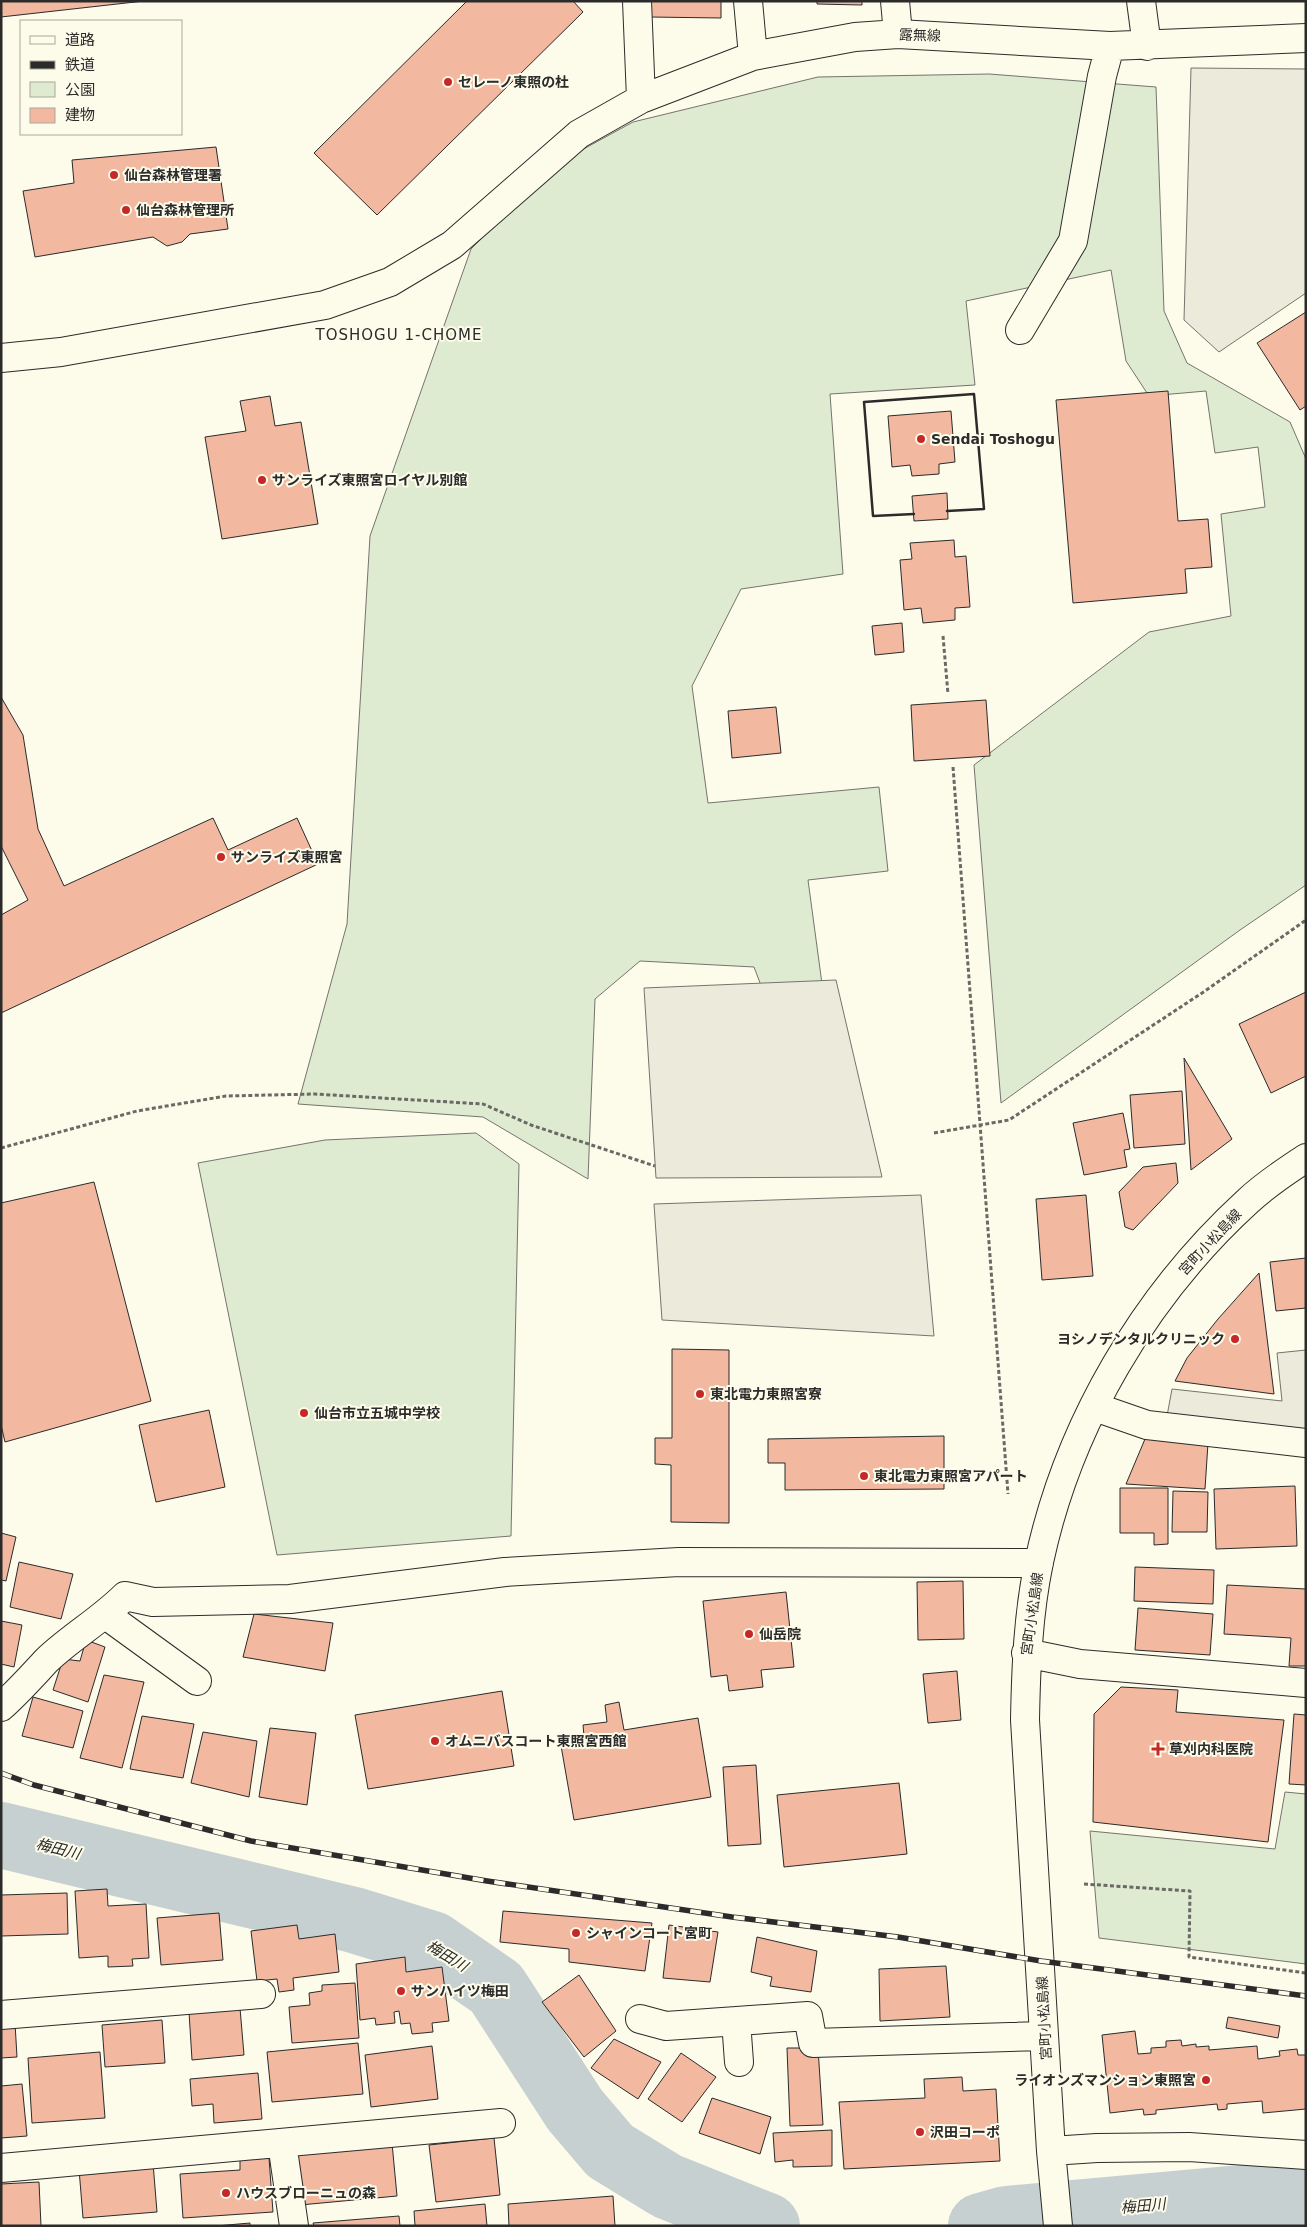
<svg xmlns="http://www.w3.org/2000/svg" width="1307" height="2227" font-family="'DejaVu Sans','Noto Sans JP',sans-serif">
<style>
.green{fill:#deebd1;stroke:#74746e}
.parking{fill:#eceadb;stroke:#74746e}
.lines{fill:none;stroke-linecap:round;stroke-linejoin:round}
.river{stroke:#c7d0d0;stroke-width:66}
.building{fill:#f2b8a0;stroke:#2b2b2b}
.minor-casing{stroke:#2b2b2b;stroke-width:30}
.path{stroke:#6a6964;stroke-width:3;stroke-dasharray:4 2.5;stroke-linecap:butt}
.minor{stroke:#fdfbea;stroke-width:28}
.rail-casing{stroke:#2b2b2b;stroke-width:5.5}
.rail{stroke:#fdfbea;stroke-width:4;stroke-dasharray:11;stroke-linecap:butt}
.wall{stroke:#2b2b2b;stroke-width:2.5}
.poi-dot{fill:#c62828;stroke:#fdfbea;stroke-width:2}
.labels{text-anchor:middle;dominant-baseline:central;stroke-width:4;stroke-linejoin:round;paint-order:stroke}
.street-label{font-size:14px;fill:#2b2b2b;stroke:#fdfbea}
.poi-label{font-size:14px;font-weight:bold;fill:#2b2b2b;stroke:#fdfbea;text-anchor:start}
.neighbourhood-label{font-size:15px;letter-spacing:1px;fill:#2b2b2b;stroke:#fdfbea}
.water-label{font-size:15px;font-style:italic;fill:#2b2b2b;stroke:#fdfbea}
</style>
<rect width="100%" height="100%" fill="#fdfbea"/>
<!-- green -->
<path class="green" d="M989 74 1156 87 1164 311 1187 363 1290 422 1306 459V885L1240 930 1001 1103 974 765 1149 632 1231 616 1221 514 1265 507 1258 447 1215 453 1206 391 1149 396 1126 361 1111 270 966 301 975 385 830 394 843 574 741 589 692 686 708 803 879 787 888 871 808 880 830 1043 787 1054 754 967 640 961 595 999 588 1179 483 1117 298 1104 347 924 370 536 471 249 556 164 633 122 818 77Z
M476 1133 519 1164 511 1536 277 1555 198 1163 325 1140Z
M1285 1792 1306 1794V1964L1099 1938 1090 1831 1275 1849Z"/>
<!-- parking -->
<path class="parking" d="M1191 68 1306 69V293L1219 352 1184 320Z
M836 980 882 1177 656 1178 644 988Z
M921 1195 934 1336 662 1320 654 1204Z
M1306 1350V1432L1167 1416 1172 1389 1282 1401 1277 1353Z"/>
<g class="lines">
<!-- river -->
<path class="river" d="M1 1835 354 1920 432 1944 496 1988 575 2110 610 2151 667 2186 767 2226
M981 2226 1006 2219 1262 2196 1306 2200"/>
</g>
<!-- building -->
<path class="building" d="M1 1H144L1 17Z
M467 1H573L583 12 377 215 314 153Z
M650 1H721V18L650 17Z
M817 1H862V5L817 4Z
M216 147 228 229 190 234 182 242 167 246 153 237 35 257 23 191 74 183 72 160Z
M1306 312V406L1300 410 1257 343Z
M1168 391 1178 521 1208 519 1212 567 1185 569 1187 593 1073 603 1056 400Z
M270 396 275 426 301 422 318 524 222 539 205 437 246 431 240 401Z
M951 411 955 462 939 464V474L912 476 910 465 892 467 888 416Z
M947 493 948 519 914 521 912 496Z
M954 540 955 557 966 556 970 607 955 608V620L923 623 921 608 904 610 900 560 912 559 910 543Z
M902 623 904 652 875 655 872 626Z
M1 697 23 735 38 829 64 886 213 818 228 850 297 818 318 864 1 1013V915L28 900 1 846Z
M986 700 990 756 914 761 911 705Z
M776 707 781 753 732 758 728 711Z
M1306 992V1076L1271 1093 1239 1024Z
M1184 1058 1232 1139 1191 1170Z
M1182 1091 1185 1144 1134 1148 1130 1095Z
M1123 1113 1130 1149 1124 1150 1127 1167 1084 1175 1073 1123Z
M1176 1163 1178 1183 1133 1230 1125 1227 1119 1192 1143 1167Z
M94 1182 151 1401 5 1442 1 1425V1203Z
M1086 1195 1093 1276 1042 1280 1036 1199Z
M1306 1258V1308L1276 1311 1270 1262Z
M1259 1273 1274 1394 1175 1381 1187 1358 1218 1319Z
M672 1349 729 1350V1523L671 1522V1465L655 1464V1438H672Z
M209 1410 225 1487 156 1502 139 1425Z
M944 1436V1489L785 1490V1463H768V1439Z
M1145 1439 1208 1443 1205 1489 1126 1484Z
M1295 1486 1297 1546 1216 1549 1214 1489Z
M1120 1488H1168V1544L1154 1545V1533H1120Z
M1173 1491 1208 1492 1207 1532H1172Z
M1 1533 16 1537 6 1581 1 1580Z
M19 1562 73 1574 61 1619 10 1607Z
M1135 1567 1214 1570 1213 1604 1134 1601Z
M963 1581 964 1639 918 1640 917 1582Z
M1227 1585 1306 1589V1666H1289L1291 1638 1224 1634Z
M786 1592 794 1667 761 1670 763 1687 729 1691 727 1675 711 1677 703 1601Z
M1138 1608 1213 1614 1210 1655 1135 1650Z
M254 1614 333 1623 325 1671 243 1657Z
M1 1621 22 1625 14 1667 1 1664Z
M86 1640 105 1647 88 1702 53 1690 63 1659 80 1661Z
M957 1671 961 1720 928 1723 923 1674Z
M104 1675 144 1682 122 1768 80 1758Z
M1121 1687 1178 1690 1176 1712 1284 1720 1268 1842 1093 1822 1094 1714Z
M502 1691 514 1766 368 1789 355 1715Z
M33 1697 83 1711 73 1748 22 1736Z
M619 1702 624 1730 698 1718 711 1797 574 1820 560 1740 584 1736 583 1725 607 1722 605 1705Z
M1294 1714 1306 1715V1785L1289 1784Z
M142 1716 194 1724 183 1778 130 1769Z
M270 1728 316 1733 307 1805 259 1797Z
M203 1732 257 1741 249 1797 191 1783Z
M756 1765 761 1844 728 1846 723 1767Z
M899 1783 907 1854 784 1867 777 1795Z
M107 1889 108 1906 146 1904 149 1958 132 1959 133 1966 108 1967V1956L79 1958 75 1891Z
M67 1893 68 1934 1 1936V1895Z
M503 1911 652 1923 645 1971 569 1962V1949L500 1942Z
M219 1913 223 1960 161 1965 157 1918Z
M297 1925 299 1939 335 1934 339 1972 293 1978 294 1990 279 1992 277 1979 257 1981 251 1931Z
M669 1925 718 1932 710 1982 663 1978Z
M757 1937 817 1951 811 1992 770 1986 772 1977 751 1972Z
M405 1957 406 1972 442 1967 449 2021 432 2023 433 2032 412 2034 410 2023 401 2024 399 2011 394 2012 395 2023 376 2025 375 2018 360 2020 356 1964Z
M946 1966 950 2017 880 2021 879 1969Z
M579 1975 616 2031 584 2057 542 2002Z
M355 1983 359 2038 292 2043 289 2007 310 2005 309 1993 322 1991V1985Z
M240 2008 244 2055 192 2060 189 2012Z
M1228 2017 1280 2026 1278 2038 1226 2028Z
M162 2020 165 2063 105 2067 102 2025Z
M15 2023 17 2057 1 2058V2024Z
M1135 2031 1138 2054 1151 2053V2048L1166 2047V2041L1181 2040 1182 2046 1196 2044V2047L1209 2046V2050L1257 2046 1258 2059 1280 2056 1279 2051 1297 2049 1298 2055H1306V2109L1263 2113 1262 2101 1227 2104V2109L1218 2110 1217 2104 1156 2110V2114L1144 2115 1143 2109 1110 2113 1102 2035Z
M614 2039 661 2062 638 2099 591 2068Z
M358 2043 363 2094 272 2102 267 2052Z
M432 2046 438 2099 371 2107 365 2055Z
M787 2048H818L823 2125 790 2126Z
M100 2052 105 2118 32 2123 28 2058Z
M681 2053 716 2077 682 2122 648 2099Z
M258 2073 262 2119 214 2123 213 2104 192 2106 190 2079Z
M962 2077 963 2091 996 2089 1000 2161 844 2169 839 2102 925 2098 924 2079Z
M22 2084 27 2136 1 2138V2086Z
M712 2098 771 2117 760 2154 699 2133Z
M832 2130V2166L793 2167V2160L775 2162 773 2133Z
M494 2138 500 2195 436 2202 429 2145Z
M392 2143 397 2196 300 2205 296 2152Z
M269 2158 273 2212 183 2218 180 2174 240 2170V2160Z
M153 2163 157 2212 83 2218 79 2169Z
M39 2182 41 2226H1V2184Z
M613 2196 615 2226H509L508 2204Z
M485 2204 487 2226H415L414 2211Z
M399 2216 400 2226H314L313 2223Z
M250 2223V2226H216Z"/>
<g class="lines">
<!-- minor casing -->
<g class="minor-casing">
<path id="minor" d="M637 1 641 99 753 56 855 37 898 34 1110 46 1306 38
M748 1 753 56
M895 1 898 34
M1141 1 1147 46
M1020 330 1073 241 1102 76 1110 46
M1 358 61 352 325 305 390 282 452 245 579 134 641 99
M1095 1407 1147 1425 1306 1443
M106 1615 197 1681
M1026 1653 1080 1664 1306 1683
M1 1707C18 1692 32 1676 47 1660 71 1637 101 1620 125 1596L153 1602 290 1599 505 1572 679 1562 1039 1563
M1 2015 261 1994
M640 2019 666 2026 808 2016 813 2043 1044 2036
M736 2021 739 2062
M282 2143 294 2226
M1051 2151 1097 2148 1189 2147 1306 2155
M1 2168 501 2123
M1058 2226 1051 2151 1025 1720C1026 1667 1028 1615 1039 1562 1068 1425 1145 1295 1248 1201 1265 1185 1286 1171 1306 1158"/>
</g>
<!-- path -->
<path class="path" d="M943 636 948 694
M953 767 1008 1494
M934 1133 1009 1120 1205 991 1306 920
M1 1148 137 1111 226 1096 315 1094 483 1104 531 1125 655 1166
M1084 1884 1190 1891 1189 1957 1306 1973"/>
<!-- minor -->
<use href="#minor" class="minor"/>
<!-- rail casing -->
<g class="rail-casing">
<path id="rail" d="M1 1773 34 1785 251 1841 487 1881 732 1917 898 1937 1041 1961 1306 1996"/>
</g>
<!-- rail -->
<use href="#rail" class="rail"/>
<!-- wall -->
<path class="wall" d="M914 514 873 516 864 402 974 394 984 509 947 511"/>
</g>
<!-- markers -->
<g class="poi-dot">
<circle cx="448" cy="82" r="5"/>
<circle cx="114" cy="175" r="5"/>
<circle cx="126" cy="210" r="5"/>
<circle cx="921" cy="439" r="5"/>
<circle cx="262" cy="480" r="5"/>
<circle cx="221" cy="857" r="5"/>
<circle cx="1235" cy="1339" r="5"/>
<circle cx="700" cy="1394" r="5"/>
<circle cx="304" cy="1413" r="5"/>
<circle cx="864" cy="1476" r="5"/>
<circle cx="749" cy="1634" r="5"/>
<circle cx="435" cy="1741" r="5"/>
<path d="M1155.5 1741.5h5v5h5v5h-5v5h-5v-5h-5v-5h5z"/>
<circle cx="576" cy="1933" r="5"/>
<circle cx="401" cy="1991" r="5"/>
<circle cx="1206" cy="2080" r="5"/>
<circle cx="920" cy="2132" r="5"/>
<circle cx="226" cy="2193" r="5"/>
</g>
<g class="labels">
<!-- street labels -->
<g class="street-label">
<text transform="translate(920 35) rotate(2)">露無線</text>
<text transform="translate(1210 1242) rotate(-47)">宮町小松島線</text>
<text transform="translate(1032 1614) rotate(-82)">宮町小松島線</text>
<text transform="translate(1044 2018) rotate(-93)">宮町小松島線</text>
</g>
<!-- poi labels -->
<g class="poi-label">
<text x="458" y="82">セレーノ東照の杜</text>
<text x="124" y="175">仙台森林管理署</text>
<text x="136" y="210">仙台森林管理所</text>
<text x="931" y="439">Sendai Toshogu</text>
<text x="272" y="480">サンライズ東照宮ロイヤル別館</text>
<text x="231" y="857">サンライズ東照宮</text>
<text x="1225" y="1339" text-anchor="end">ヨシノデンタルクリニック</text>
<text x="710" y="1394">東北電力東照宮寮</text>
<text x="314" y="1413">仙台市立五城中学校</text>
<text x="874" y="1476">東北電力東照宮アパート</text>
<text x="759" y="1634">仙岳院</text>
<text x="445" y="1741">オムニバスコート東照宮西館</text>
<text x="1169" y="1749">草刈内科医院</text>
<text x="586" y="1933">シャインコート宮町</text>
<text x="411" y="1991">サンハイツ梅田</text>
<text x="1196" y="2080" text-anchor="end">ライオンズマンション東照宮</text>
<text x="930" y="2132">沢田コーポ</text>
<text x="236" y="2193">ハウスブローニュの森</text>
</g>
<!-- neighbourhood labels -->
<g class="neighbourhood-label">
<text x="399" y="335">TOSHOGU 1-CHOME</text>
</g>
<!-- water labels -->
<g class="water-label">
<text transform="translate(58 1849) rotate(14)">梅田川</text>
<text transform="translate(447 1956) rotate(31)">梅田川</text>
<text transform="translate(1143 2206) rotate(-5)">梅田川</text>
</g>
</g>
<!-- border -->
<rect width="1307" height="2227" fill="none" stroke="#2b2b2b" stroke-width="5"/>
<!-- legend -->
<rect x="20" y="20" width="162" height="115" fill="#fdfbea" stroke="#a9a89e"/>
<rect x="30" y="36" width="25" height="8" fill="#fdfbea" stroke="#a9a89e"/>
<text x="65" y="45" font-size="15" fill="#2b2b2b">道路</text>
<rect x="30" y="61" width="25" height="8" fill="#2b2b2b" stroke="#a9a89e"/>
<text x="65" y="70" font-size="15" fill="#2b2b2b">鉄道</text>
<rect x="30" y="82" width="25" height="15" fill="#deebd1" stroke="#a9a89e"/>
<text x="65" y="95" font-size="15" fill="#2b2b2b">公園</text>
<rect x="30" y="108" width="25" height="15" fill="#f2b8a0" stroke="#a9a89e"/>
<text x="65" y="120" font-size="15" fill="#2b2b2b">建物</text>
</svg>
